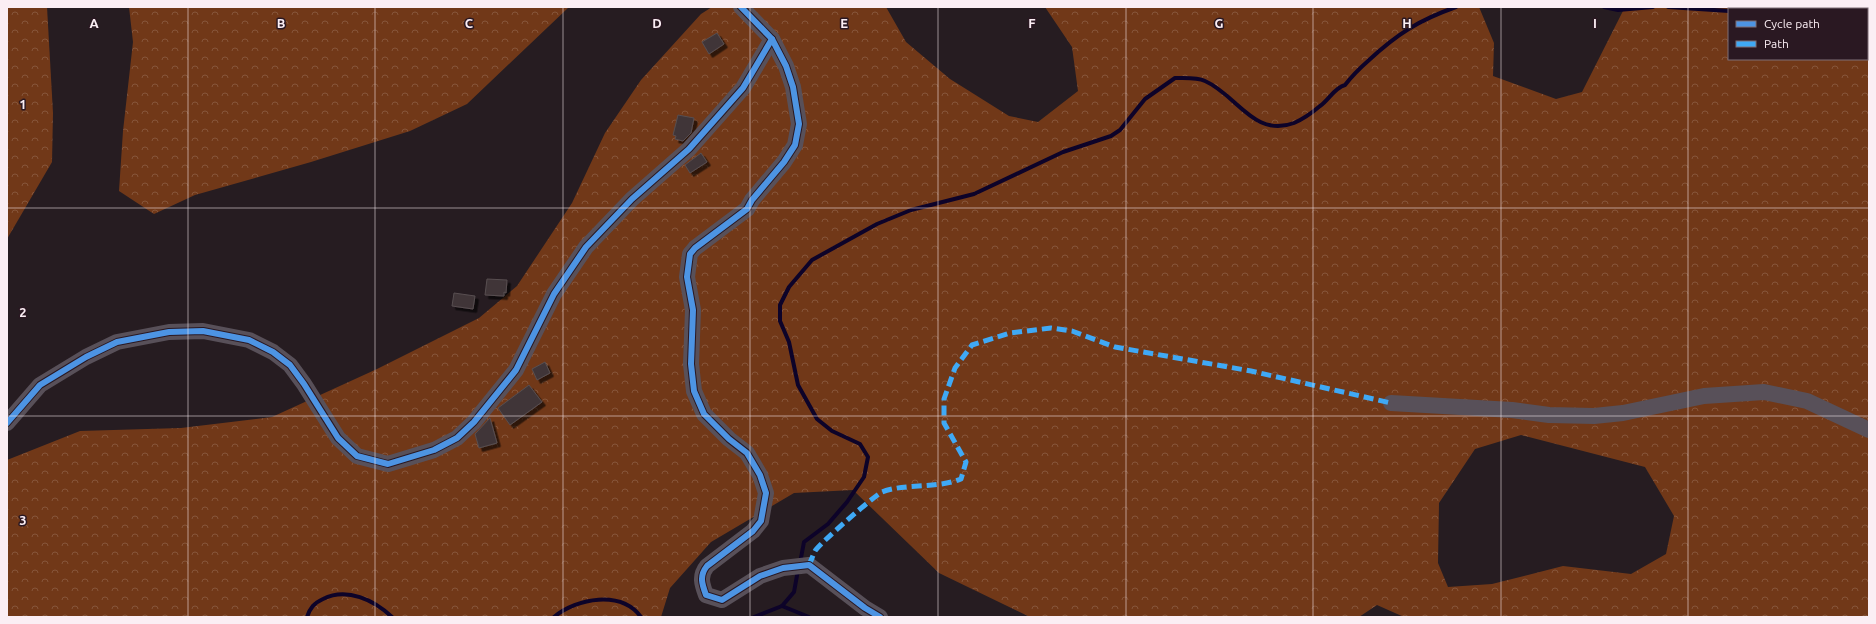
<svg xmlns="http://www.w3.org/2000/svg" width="1876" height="624" font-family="Ubuntu,sans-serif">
<defs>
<pattern id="forest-crowns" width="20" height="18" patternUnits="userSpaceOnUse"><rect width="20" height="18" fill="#713818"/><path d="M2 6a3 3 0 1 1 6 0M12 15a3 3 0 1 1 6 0" fill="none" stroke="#86553a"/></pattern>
<filter id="shadow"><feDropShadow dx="3.5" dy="3.5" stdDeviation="0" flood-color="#0009"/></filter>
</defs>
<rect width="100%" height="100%" fill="#261c21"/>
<g fill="url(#forest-crowns)" fill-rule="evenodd">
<polygon points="7,7 47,7 53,113 52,162 7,239"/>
<polygon points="129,7 569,7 467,104 410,131 311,162 195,195 154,214 119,191 123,131 133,42"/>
<path d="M712,7H886L906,42L950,79L1009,116L1038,122L1078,91L1072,47L1045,7H1479L1494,43L1493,76L1556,99L1582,92L1625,7H1869V617H1404L1377,605L1359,617H1030L939,573L853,490L794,493L711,542L670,588L661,617H7V460L80,431L181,428L272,417L377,369L479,318L517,286L572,203L605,133L641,80L701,14ZM1729,9H1867V59H1729ZM1521,435L1645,467L1674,516L1666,554L1631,574L1563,566L1492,584L1448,587L1438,563L1439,503L1475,449Z"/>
</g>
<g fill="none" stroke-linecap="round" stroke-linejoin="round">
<g stroke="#0d0329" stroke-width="4">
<polyline points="1604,7 1618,10 1653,7"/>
<polyline points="1668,7 1729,11"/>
<polyline points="1756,9 1768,7"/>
<path d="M800,563L804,542L828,524L847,502L864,477L868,457L860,444L832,431L817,419L798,385L789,342L780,321V305L789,287L812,260L877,224L911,210L974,194L1063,152L1111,136L1120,130L1145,99L1175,78C1184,78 1197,77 1205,81C1237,95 1254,138 1294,123C1303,119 1313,112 1320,106C1329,100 1334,88 1345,85C1352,76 1360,68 1368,61C1397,34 1419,20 1456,7"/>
<polyline points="782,606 809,617"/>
<path d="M307,617C310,608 314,603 323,599C347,587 374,600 392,617"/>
<path d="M554,617C577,598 621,590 641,617"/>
<polyline points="754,617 782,606 794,592 798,570"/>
</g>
</g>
<g fill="#3f3639" stroke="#584e50" filter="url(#shadow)">
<polygon points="717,33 724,44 709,54 702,42"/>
<polygon points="678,115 694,118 691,133 683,141 675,139 676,136 673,135"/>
<polygon points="701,153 707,162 690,173 685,165"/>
<polygon points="487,279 507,280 506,293 504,292 504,296 485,295"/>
<polygon points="454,293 475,296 473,309 452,306"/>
<polygon points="545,362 550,373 537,380 532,369"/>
<polygon points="529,385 542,402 510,425 498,408"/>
<polygon points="490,418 497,443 479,448 475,434"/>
</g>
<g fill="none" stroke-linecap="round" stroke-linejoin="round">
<g stroke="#585059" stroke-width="16">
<path d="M741,7L772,39L786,66L793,87L799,124L795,145L784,162L752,200L747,209L695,248L690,254L687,277L693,310L691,364L694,391L704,414L729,439L747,453L760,475L766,493L761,521L753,531L707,566C699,576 702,584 706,595L722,600L760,576L783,568L809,565L865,608L880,617"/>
<polyline points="1391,403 1512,410 1549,415 1594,416 1623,413 1704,396 1764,392 1807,401 1869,430"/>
<polyline points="7,423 40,385 86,357 117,342 169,332 203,331 249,340 273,352 290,365 304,384 338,438 357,456 388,464 434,450 457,438 474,422 516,370 554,294 586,247 632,199 689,149 743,88 772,39"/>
</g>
<path stroke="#3fa9f5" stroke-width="5" stroke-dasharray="10 5" stroke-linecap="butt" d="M809,565C811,561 813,555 815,551C820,543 874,496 882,492C905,483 936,489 961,479L966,462L944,423V399L955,368L972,345L1010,333L1051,328L1072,331L1115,347L1251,371L1391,403"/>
<defs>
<g id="cycleway">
<path d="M741,7L772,39L786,66L793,87L799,124L795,145L784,162L752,200L747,209L695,248L690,254L687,277L693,310L691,364L694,391L704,414L729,439L747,453L760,475L766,493L761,521L753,531L707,566C699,576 702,584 706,595L722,600L760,576L783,568L809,565L865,608L880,617"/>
<polyline points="7,423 40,385 86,357 117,342 169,332 203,331 249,340 273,352 290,365 304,384 338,438 357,456 388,464 434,450 457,438 474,422 516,370 554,294 586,247 632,199 689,149 743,88 772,39"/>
</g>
</defs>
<use href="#cycleway" stroke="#2a1822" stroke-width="8"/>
<use href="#cycleway" stroke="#4d94e3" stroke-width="6"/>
</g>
<path fill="none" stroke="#fbeef4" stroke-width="1" stroke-opacity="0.55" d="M188,7V617M375,7V617M563,7V617M750,7V617M938,7V617M1126,7V617M1313,7V617M1501,7V617M1688,7V617M7,208H1869M7,416H1869"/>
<g font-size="13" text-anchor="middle" font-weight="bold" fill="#fbeef4" stroke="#2a1822" stroke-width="3" stroke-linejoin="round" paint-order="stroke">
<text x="94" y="28">A</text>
<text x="281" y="28">B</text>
<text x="469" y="28">C</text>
<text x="657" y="28">D</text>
<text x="844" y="28">E</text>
<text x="1032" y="28">F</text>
<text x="1219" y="28">G</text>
<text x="1407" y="28">H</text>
<text x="1595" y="28">I</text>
<text x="23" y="109">1</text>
<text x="23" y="317">2</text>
<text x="23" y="525">3</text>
</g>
<rect width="1876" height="624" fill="none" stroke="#fbeef4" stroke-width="16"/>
<rect x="1728" y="8" width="140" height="52" fill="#2a1822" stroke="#7e6e76"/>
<rect x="1736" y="21" width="20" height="6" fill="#4d94e3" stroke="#7e6e76"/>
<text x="1764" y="28" font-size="12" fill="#fbeef4">Cycle path</text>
<rect x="1736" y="41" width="20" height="6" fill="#3fa9f5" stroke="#7e6e76"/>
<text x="1764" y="48" font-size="12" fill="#fbeef4">Path</text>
</svg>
